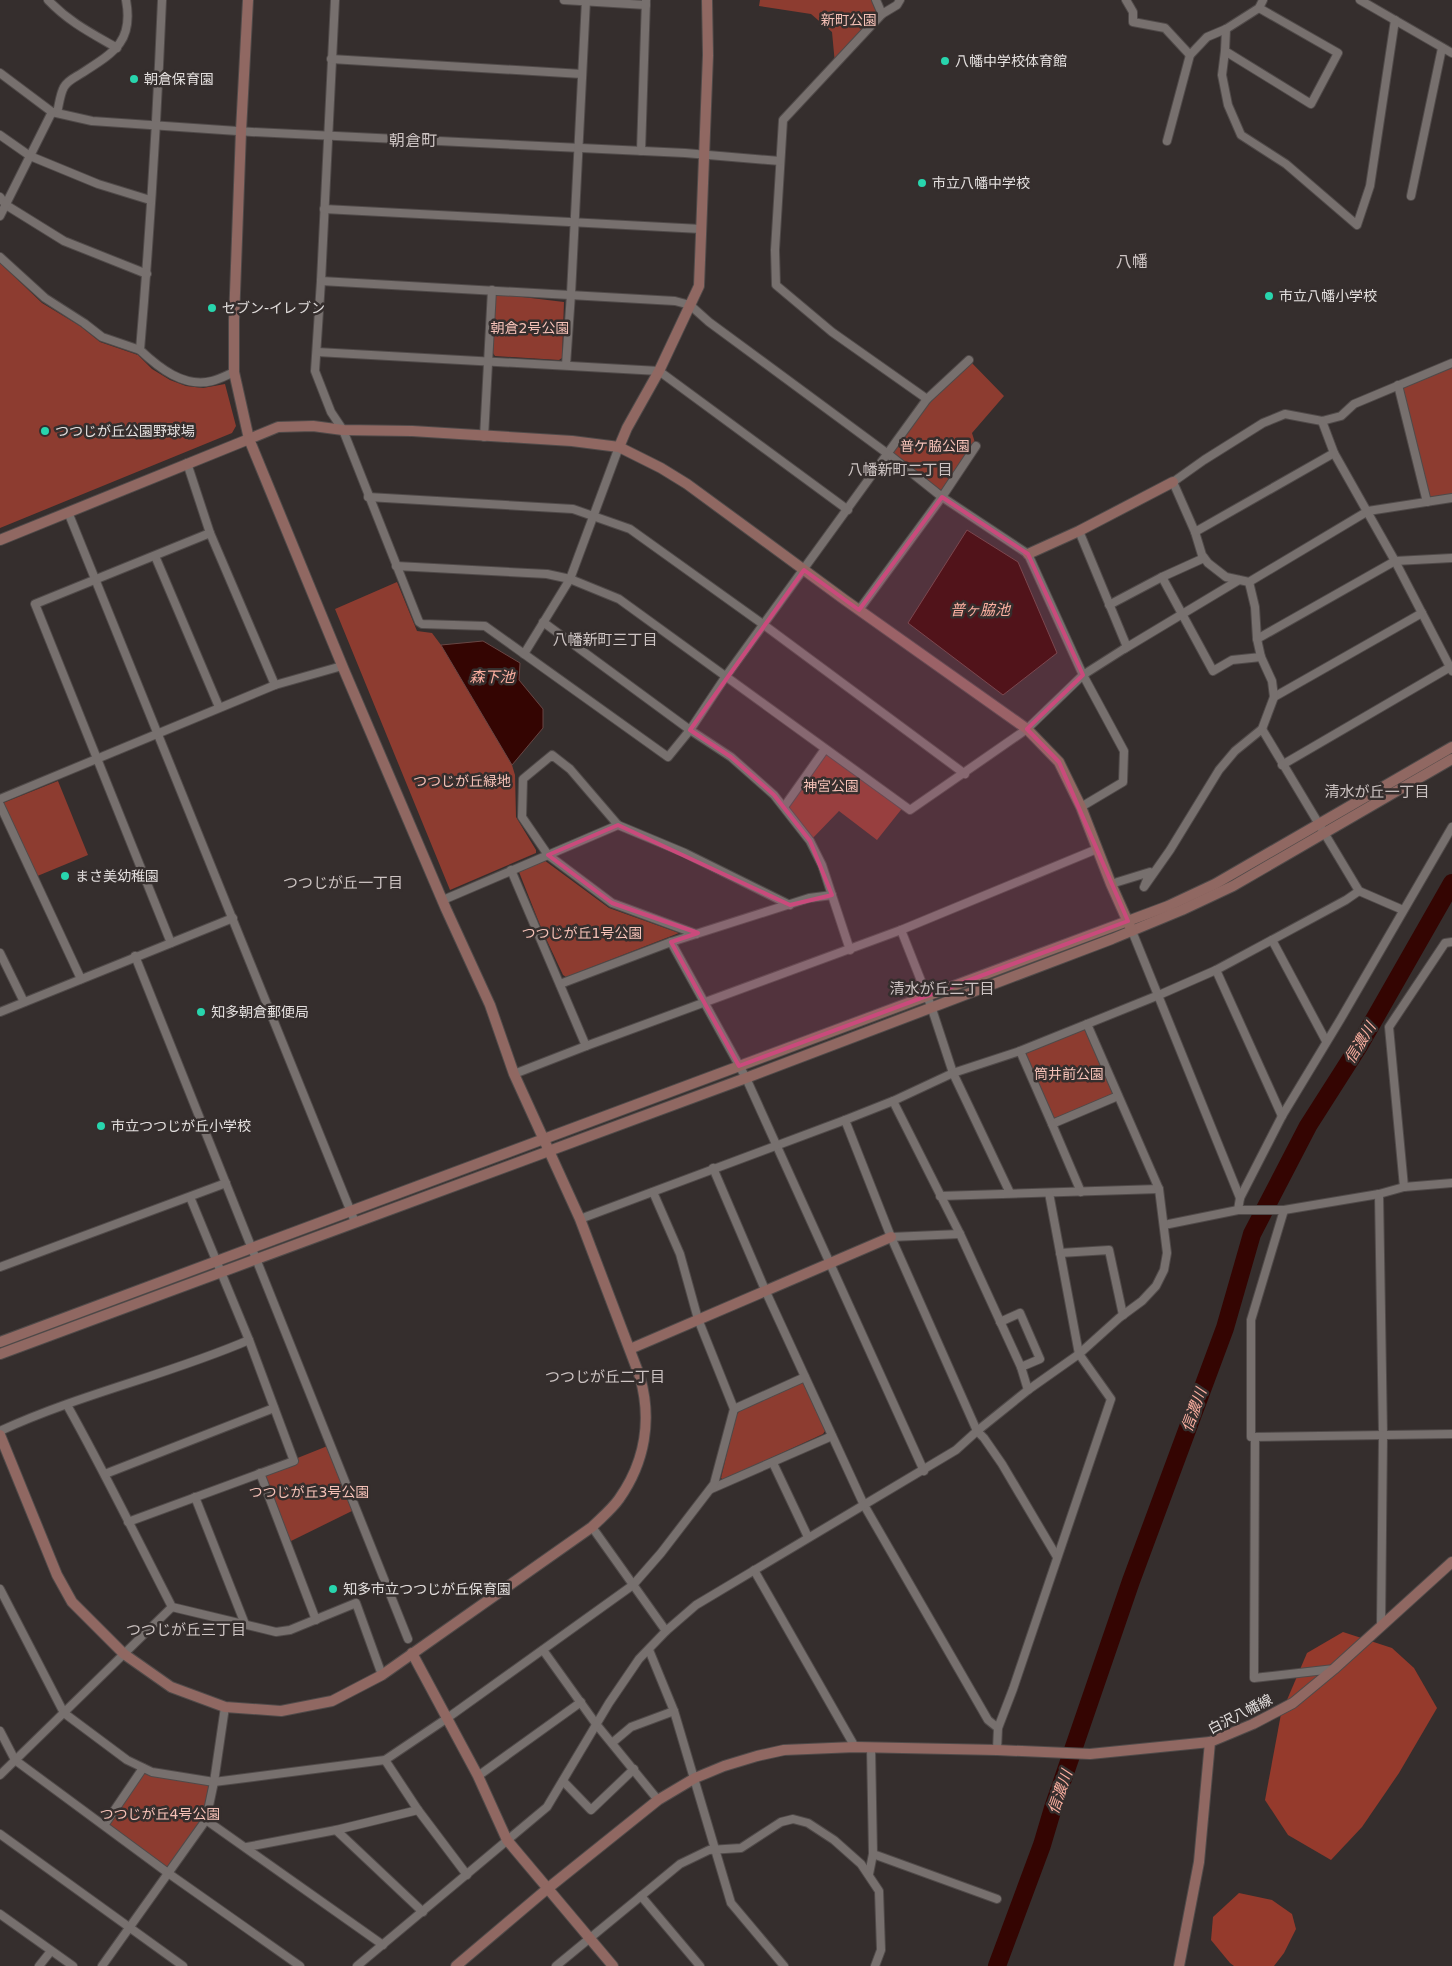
<svg xmlns="http://www.w3.org/2000/svg" width="1452" height="1966" font-family="'DejaVu Sans','Noto Sans JP',sans-serif">
<rect width="100%" height="100%" fill="#352e2d"/>
<g fill="#8d3c30">
<polygon points="760,0 876,0 882,14 835,64 832,32 811,14 759,6"/>
<polygon points="0,263 42,303 80,326 100,342 138,355 152,369 170,380 186,386 203,388 225,384 236,426 232,433 0,528"/>
<polygon points="497,294 564,302 562,358 559,360 495,356 493,353 495,298"/>
<polygon points="969,360 1004,396 972,433 976,446 942,497 888,454 927,399"/>
<polygon points="1452,363 1452,498 1427,502 1398,385"/>
<polygon points="397,582 417,631 432,633 441,645 512,765 515,775 516,817 536,850 536,853 450,890 335,609"/>
<polygon points="825,749 904,806 877,840 839,811 810,841 784,807"/>
<polygon points="58,781 88,855 35,877 3,803"/>
<polygon points="544,860 609,908 679,933 566,977 563,975 542,930 519,872"/>
<polygon points="1087,1024 1118,1096 1052,1124 1020,1051"/>
<polygon points="799,1382 804,1383 825,1431 823,1434 723,1480 721,1478 736,1415 741,1409"/>
<polygon points="330,1445 356,1509 287,1543 260,1473"/>
<polygon points="143,1768 214,1782 206,1820 168,1873 105,1824"/>
</g>
<g fill="#953a2c">
<polygon points="1343,1632 1392,1648 1414,1668 1437,1708 1399,1773 1362,1827 1331,1860 1288,1835 1265,1800 1281,1714 1307,1653"/>
<polygon points="1239,1893 1272,1900 1292,1914 1296,1929 1284,1953 1274,1966 1234,1966 1230,1963 1211,1940 1213,1917"/>
</g>
<g fill="#340502" stroke="#684644">
<polygon points="967,530 1018,562 1057,653 1003,695 908,623"/>
<polygon points="483,641 520,663 519,680 543,709 543,728 512,765 441,645"/>
</g>
<g fill="none" stroke-linecap="round" stroke-linejoin="round">
<polyline stroke="#340502" stroke-width="18" points="997,1966 1042,1845 1053,1808 1131,1581 1225,1328 1252,1234 1308,1126 1359,1046 1452,883"/>
<defs>
<g id="street">
<path d="M48,0C69,22 91,33 117,48"/>
<path d="M162,0C157,117 150,233 140,350C159,368 184,388 212,381C220,379 227,375 234,372"/>
<polyline points="335,0 321,281 315,371 331,412 343,430 419,622 422,624 485,626 668,757 690,730 726,676 927,399 969,360"/>
<polyline points="564,0 646,5"/>
<polyline points="876,0 882,14 783,120 775,250 776,285 832,332 927,399"/>
<polyline points="1126,0 1133,12 1133,22 1165,28 1190,55"/>
<polyline points="1360,0 1452,53"/>
<polyline points="882,14 897,5 900,0"/>
<polyline points="1226,29 1225,51 1311,104 1338,53 1259,8"/>
<polyline points="1225,51 1222,75 1228,105 1241,135 1286,164 1357,225 1370,186 1395,20"/>
<polyline points="331,59 582,74"/>
<polyline points="0,73 52,112 92,121 252,132 685,153 780,161"/>
<path d="M57,113C59,105 60,94 64,87C68,80 76,77 82,73C113,53 134,42 126,0"/>
<polyline points="0,135 30,156 98,184 150,200"/>
<polyline points="1167,141 1190,55 1207,37 1226,29 1259,8 1263,0"/>
<polyline points="641,151 646,0"/>
<polyline points="1411,196 1442,48"/>
<polyline points="0,197 6,205 64,241 147,274"/>
<polyline points="324,209 701,229"/>
<polyline points="0,216 52,112"/>
<polyline points="0,257 45,298 84,323 102,337 140,350"/>
<polyline points="321,281 675,301 690,305 709,322 888,454 942,497 1028,554 1083,675 1124,751 1123,782 1081,807"/>
<polyline points="317,352 659,371 848,510"/>
<polyline points="1452,363 1354,404 1341,416 1322,421 1285,414 1263,423 1204,460 1173,482 1195,532 1202,555 1208,563 1226,577 1249,582 1368,511 1452,498"/>
<polyline points="566,365 571,294 586,0"/>
<polyline points="1398,385 1427,502"/>
<polyline points="1322,421 1334,453 1395,561 1452,671"/>
<polyline points="484,437 492,290"/>
<polyline points="187,463 210,533 275,685"/>
<polyline points="368,497 573,509 630,529 764,625 965,774"/>
<polyline points="68,512 355,1222"/>
<polyline points="1195,532 1334,453"/>
<polyline points="155,556 219,707"/>
<polyline points="1204,558 1162,577 1213,671 1232,660 1261,657"/>
<polyline points="396,566 547,574 570,579 619,599 910,810 1027,729 1083,675 1127,647 1079,531"/>
<polyline points="1109,605 1162,577"/>
<polyline points="859,610 942,497 976,446"/>
<polyline points="543,622 690,730 731,757 774,795 810,841 822,865 850,950"/>
<polyline points="1257,639 1395,561 1452,558"/>
<polyline points="1124,649 1239,580"/>
<polyline points="524,654 570,579 619,447"/>
<polyline points="1274,697 1422,613"/>
<polyline points="1262,729 1359,891 1403,910"/>
<polyline points="1282,765 1452,666"/>
<polyline points="0,799 275,685 342,666"/>
<polyline points="0,805 81,979"/>
<polyline points="784,807 825,749"/>
<polyline points="511,870 586,1046"/>
<polyline points="1111,884 1150,872 1144,887 1170,850 1219,770 1235,751 1262,729 1274,697 1272,681 1261,657 1257,639 1255,607 1249,582"/>
<polyline points="443,900 618,825"/>
<polyline points="901,930 931,1006 953,1073 1010,1193"/>
<polyline points="1132,931 1240,1198"/>
<polyline points="696,934 612,903 548,855 522,817 523,779 552,755 570,769 618,825 685,853 790,905"/>
<polyline points="1272,940 1326,1041"/>
<polyline points="671,942 746,1078 924,1471"/>
<polyline points="171,943 35,604 210,533"/>
<polyline points="0,953 24,1002"/>
<polyline points="135,956 408,1639"/>
<polyline points="1216,970 1282,1116"/>
<polyline points="560,984 671,942 809,898 832,895"/>
<polyline points="0,1012 233,918"/>
<polyline points="1020,1051 1052,1124 1118,1096"/>
<polyline points="514,1074 586,1046 901,930 1097,849"/>
<polyline points="893,1101 960,1234 1021,1367 1028,1390"/>
<polyline points="845,1120 891,1237 977,1431 984,1438 1002,1464 1057,1557"/>
<polyline points="1052,1124 1081,1192"/>
<polyline points="713,1168 766,1292 864,1505 988,1720 998,1728"/>
<polyline points="1404,1187 1389,1027 1445,943 1452,942"/>
<polyline points="1379,1194 1383,1435 1381,1627"/>
<polyline points="940,1196 1159,1189"/>
<polyline points="1238,1210 1240,1198 1282,1116 1340,1020 1452,827"/>
<polyline points="1284,1210 1251,1320 1251,1437 1452,1434"/>
<polyline points="580,1219 845,1120 893,1101 953,1073 1020,1051 1159,995 1216,970 1346,900 1359,891"/>
<polyline points="1164,1225 1238,1210 1284,1210 1379,1194 1404,1187 1452,1183"/>
<polyline points="891,1237 960,1234"/>
<polyline points="1060,1253 1109,1250 1123,1315"/>
<polyline points="0,1267 226,1183"/>
<polyline points="1000,1322 1020,1313 1040,1359 1021,1367"/>
<path d="M67,1405C104,1471 137,1539 172,1607L276,1632L290,1630L356,1603L382,1675"/>
<polyline points="734,1409 805,1377"/>
<path d="M0,1431C80,1394 168,1375 249,1340"/>
<polyline points="1255,1437 1254,1678 1334,1669"/>
<polyline points="773,1463 808,1537"/>
<polyline points="260,1473 316,1620"/>
<polyline points="105,1474 274,1408"/>
<polyline points="711,1489 832,1436"/>
<polyline points="195,1497 245,1624"/>
<polyline points="128,1522 294,1461 249,1340 190,1197"/>
<polyline points="592,1527 666,1631"/>
<polyline points="754,1570 855,1747"/>
<polyline points="0,1589 64,1713 127,1760 152,1772 214,1782 385,1760 446,1719 633,1585 661,1553 714,1484 734,1409 698,1319 680,1254 653,1192"/>
<polyline points="543,1650 596,1724 658,1800"/>
<polyline points="649,1650 674,1711 731,1903 784,1966"/>
<polyline points="0,1731 15,1760 168,1873 300,1966"/>
<polyline points="612,1743 631,1727 674,1711"/>
<polyline points="997,1750 998,1728 1013,1689 1111,1399 1079,1354 1049,1193"/>
<polyline points="385,1760 418,1810 467,1875"/>
<polyline points="0,1775 172,1607"/>
<polyline points="478,1776 581,1702"/>
<polyline points="563,1781 591,1810 634,1769"/>
<polyline points="206,1820 383,1945"/>
<polyline points="105,1824 143,1768"/>
<polyline points="336,1830 423,1912"/>
<polyline points="0,1834 183,1966"/>
<polyline points="247,1847 336,1830 418,1810"/>
<polyline points="873,1854 997,1899"/>
<polyline points="869,1874 873,1854 871,1748"/>
<polyline points="641,1896 700,1966"/>
<polyline points="0,1914 73,1966"/>
<polyline points="39,1966 51,1951"/>
<polyline points="102,1966 206,1820 214,1782 225,1707"/>
<polyline points="357,1966 547,1807 609,1703 639,1659 666,1631 696,1605 956,1450 977,1431 1028,1390 1079,1354 1119,1318 1142,1301 1156,1286 1164,1270 1167,1253 1159,1189 1087,1024"/>
<polyline points="556,1966 680,1864 709,1850 741,1848 781,1822 793,1819 808,1823 834,1840 861,1864 879,1891 881,1950 875,1966"/>
</g>
<g id="secondary">
<polyline points="619,447 627,428 659,371 699,286 708,55 707,0"/>
<polyline points="0,540 249,439 234,372 234,320 241,131 248,0"/>
<polyline points="1028,554 1079,531 1173,482"/>
<polyline points="0,1342 1168,906 1215,884 1452,747"/>
<polyline points="630,1349 891,1237"/>
<polyline points="0,1354 746,1078 1112,939 1182,910 1233,886 1452,759"/>
<path d="M0,1435L57,1575L72,1602L124,1654L171,1687L225,1707L281,1711L332,1701L382,1675L592,1527C601,1518 612,1509 619,1499C645,1462 652,1420 640,1377L580,1219L514,1074L490,1005L446,909L344,670L249,439L278,427L313,426L343,430L412,431L572,441L619,447L661,468L687,484L845,600L1027,729L1059,762L1081,807L1111,884L1132,931"/>
<polyline points="412,1653 478,1776 507,1840 613,1966"/>
<polyline points="456,1966 547,1889 658,1800 695,1778 724,1766 757,1756 784,1750 855,1747 997,1750 1090,1754 1210,1742"/>
<polyline points="1179,1966 1199,1862 1210,1742 1253,1724 1293,1703 1334,1669 1452,1562"/>
</g>
</defs>
<use href="#street" stroke="#504a49" stroke-width="10"/>
<use href="#secondary" stroke="#504a49" stroke-width="12"/>
<use href="#street" stroke="#77706e" stroke-width="8"/>
<use href="#secondary" stroke="#906862" stroke-width="10"/>
</g>
<path fill="#ca4a7c" fill-opacity="0.2" stroke="#ca4a7c" stroke-width="4" stroke-linejoin="round" d="M942,497L1028,554L1083,675L1027,729L1059,762L1128,921L739,1066L671,942L698,933L612,903L548,855L618,825L790,905L832,895L810,841L774,795L731,757L690,730L804,570L859,610Z"/>
<g fill="#28d5ad" stroke="#352e2d" stroke-width="2">
<circle cx="945" cy="61" r="5"/>
<circle cx="134" cy="79" r="5"/>
<circle cx="922" cy="183" r="5"/>
<circle cx="1269" cy="296" r="5"/>
<circle cx="212" cy="308" r="5"/>
<circle cx="45" cy="431" r="5"/>
<circle cx="65" cy="876" r="5"/>
<circle cx="201" cy="1012" r="5"/>
<circle cx="101" cy="1126" r="5"/>
<circle cx="333" cy="1589" r="5"/>
</g>
<g text-anchor="middle" stroke-width="5" stroke-linejoin="round" paint-order="stroke">
<g font-size="14" fill="#f5c1b7" stroke="#352e2d">
<text x="849" y="25">新町公園</text>
<text x="530" y="333">朝倉2号公園</text>
<text x="935" y="451">普ケ脇公園</text>
<text x="462" y="786">つつじが丘緑地</text>
<text x="831" y="791">神宮公園</text>
<text x="582" y="938">つつじが丘1号公園</text>
<text x="1069" y="1079">筒井前公園</text>
<text x="309" y="1497">つつじが丘3号公園</text>
<text x="160" y="1819">つつじが丘4号公園</text>
</g>
<g font-size="14" fill="#e3dfde" stroke="#352e2d" text-anchor="start">
<text x="955" y="66">八幡中学校体育館</text>
<text x="144" y="84">朝倉保育園</text>
<text x="932" y="188">市立八幡中学校</text>
<text x="1279" y="301">市立八幡小学校</text>
<text x="222" y="313">セブン-イレブン</text>
<text x="55" y="436">つつじが丘公園野球場</text>
<text x="75" y="881">まさ美幼稚園</text>
<text x="211" y="1017">知多朝倉郵便局</text>
<text x="111" y="1131">市立つつじが丘小学校</text>
<text x="343" y="1594">知多市立つつじが丘保育園</text>
</g>
<g font-size="14" fill="#e3dfde" stroke="#352e2d">
<text transform="translate(1240 1714) rotate(-27)" y="5">白沢八幡線</text>
</g>
<g font-size="15" fill="#cdc4c3" stroke="#352e2d">
<text x="900" y="475">八幡新町二丁目</text>
<text x="605" y="645">八幡新町三丁目</text>
<text x="1377" y="797">清水が丘一丁目</text>
<text x="343" y="888">つつじが丘一丁目</text>
<text x="942" y="994">清水が丘二丁目</text>
<text x="605" y="1382">つつじが丘二丁目</text>
<text x="186" y="1635">つつじが丘三丁目</text>
</g>
<g font-size="15" font-style="italic" fill="#fbafa0" stroke="#352e2d">
<text x="980" y="615">普ヶ脇池</text>
<text x="492" y="682">森下池</text>
<text transform="translate(1360 1043) rotate(-59)" y="5">信濃川</text>
<text transform="translate(1194 1410) rotate(-70)" y="5">信濃川</text>
<text transform="translate(1060 1792) rotate(-71)" y="5">信濃川</text>
</g>
<g font-size="16" fill="#cdc4c3" stroke="#352e2d">
<text x="413" y="146">朝倉町</text>
<text x="1132" y="267">八幡</text>
</g>
</g>
</svg>
